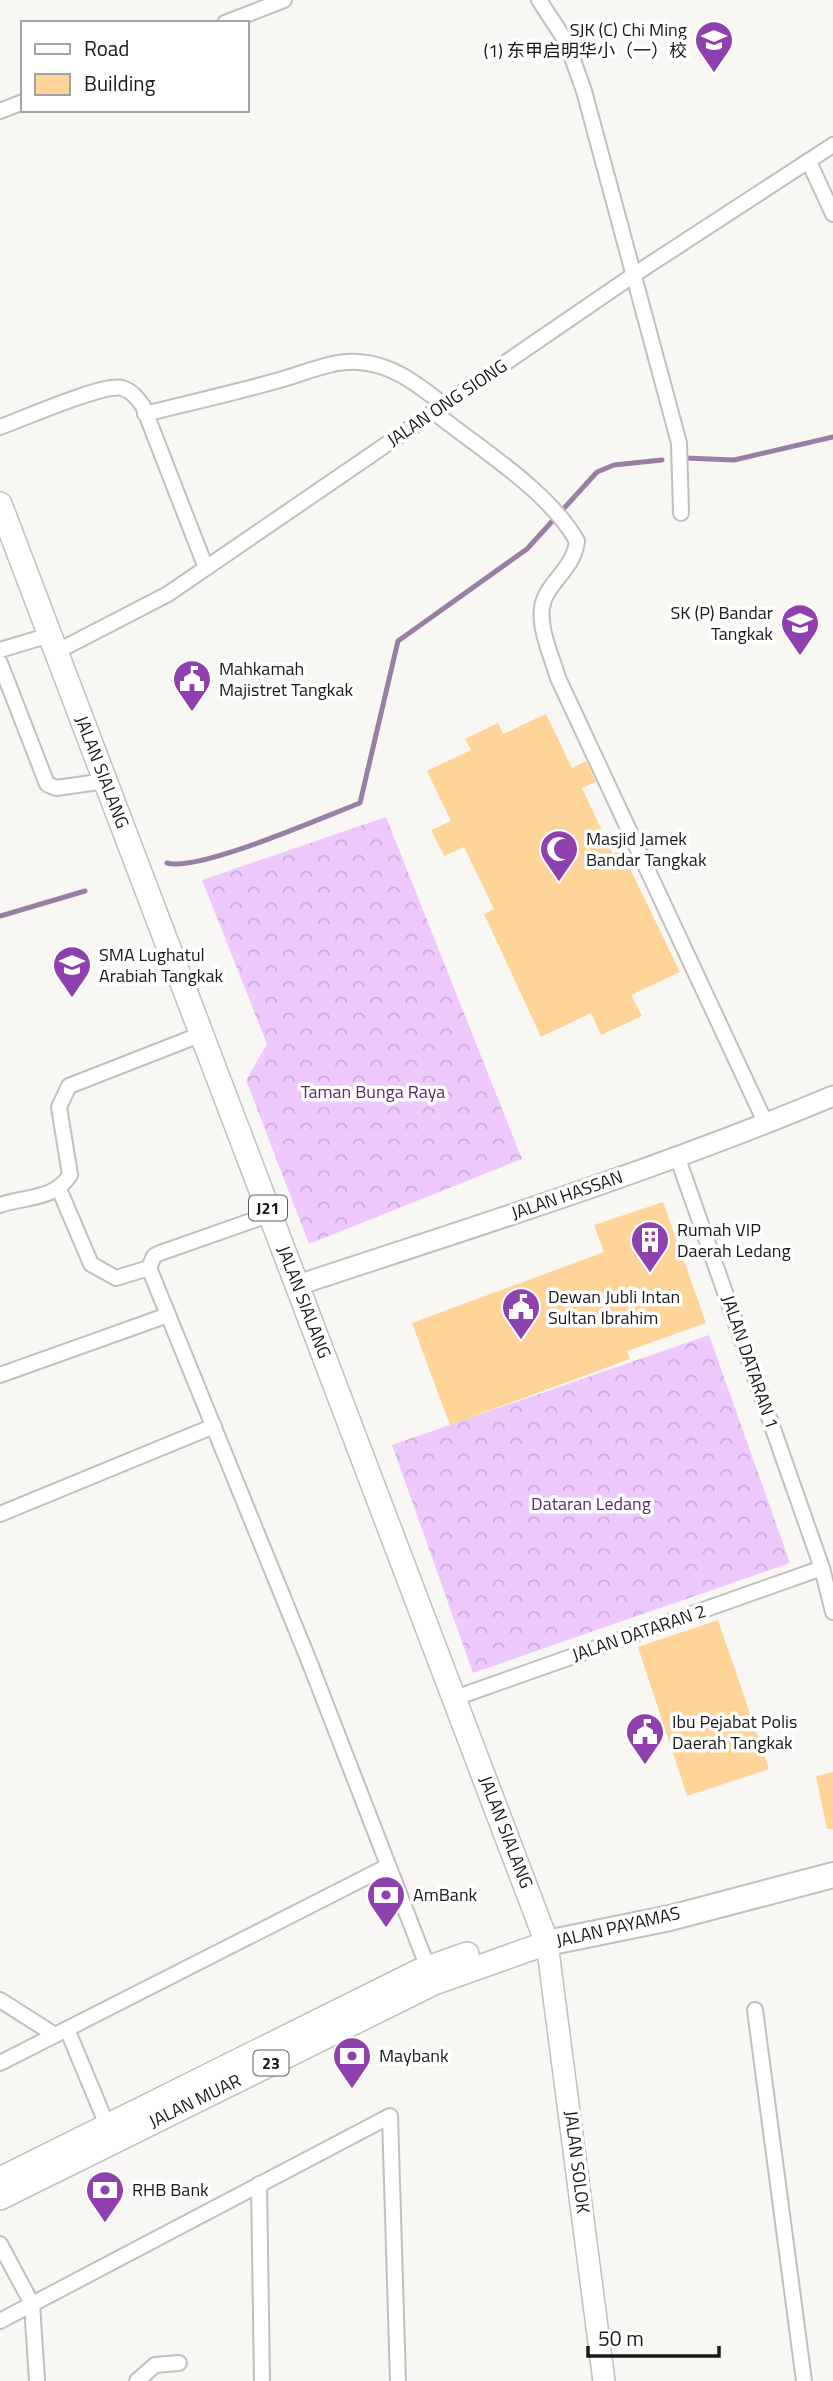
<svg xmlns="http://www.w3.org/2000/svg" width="833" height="2381" font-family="'Titillium Web','Noto Sans SC',sans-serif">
<defs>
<pattern id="forest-crowns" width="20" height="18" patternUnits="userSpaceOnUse" patternTransform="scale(1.75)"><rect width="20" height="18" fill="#edc9fe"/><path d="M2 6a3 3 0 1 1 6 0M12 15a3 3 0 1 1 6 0" fill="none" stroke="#cbacd9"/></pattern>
</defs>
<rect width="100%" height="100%" fill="#f9f7f4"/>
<g fill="url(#forest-crowns)">
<polygon points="386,817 522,1159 309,1244 246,1080 267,1044 202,880"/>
<polygon points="709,1335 790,1563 473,1673 392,1445"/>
</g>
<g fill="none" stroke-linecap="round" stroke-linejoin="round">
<g stroke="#997ea5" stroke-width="5">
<polyline points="685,458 734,460 833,437"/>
<path d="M167,863C199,872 323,817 360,803L398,641L527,549L597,472L614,465L662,460"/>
<polyline points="0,916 85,891"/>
</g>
</g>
<g fill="#fed499">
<polygon points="546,714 572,768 586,761 596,782 582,788 613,854 621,850 680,972 631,995 642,1016 601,1035 591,1013 541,1037 484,914 494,909 464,847 444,856 431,830 451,821 427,771 471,750 465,739 498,723 503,734"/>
<polygon points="663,1202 706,1323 627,1351 630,1359 450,1425 412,1323 604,1252 594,1225"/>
<polygon points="718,1620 769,1769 687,1796 638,1647"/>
<polygon points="833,1772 833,1829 827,1829 816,1776"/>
</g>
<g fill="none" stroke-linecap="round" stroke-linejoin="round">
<defs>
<g id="minor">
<polyline points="539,0 567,43 584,91 679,443 681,513"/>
<polyline points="225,23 284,0"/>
<polyline points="0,111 23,102"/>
<polyline points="809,162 833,214"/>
<path d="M434,412C480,449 548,490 577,541C574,570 545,583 542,608C539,630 552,657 558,678L766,1124"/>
<path d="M145,414C189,403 233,393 276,381C303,374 331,360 359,362C393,364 419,386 444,405"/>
<path d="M0,427C23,419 103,383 122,388C132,391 137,398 143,406L206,568"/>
<polyline points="0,650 50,635"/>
<polyline points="56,652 168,594 635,274 833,145"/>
<polyline points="0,663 47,784 56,788 106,781"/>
<polyline points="677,1156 822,1568 833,1612"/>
<polyline points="59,1189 91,1264 116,1278 149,1268"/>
<path d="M0,1205C26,1196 54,1200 70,1175L59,1107L69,1086L202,1034"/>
<polyline points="271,1214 160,1253 154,1256 149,1268 309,1661 428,1968"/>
<polyline points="0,1375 168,1315"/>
<polyline points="0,1514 214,1426"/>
<polyline points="455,1698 822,1568"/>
<polyline points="0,2000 55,2035"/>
<polyline points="755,2010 804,2381"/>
<polyline points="67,2029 107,2125"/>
<polyline points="0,2063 386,1867"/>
<polyline points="259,2184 262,2381"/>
<polyline points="0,2244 32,2304 37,2381"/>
<polyline points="0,2321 390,2116 398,2381"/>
<polyline points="137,2381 155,2365 179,2363"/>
</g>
<path id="tertiary" d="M298,1285C477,1226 659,1169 833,1096"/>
<polyline id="secondary" points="547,1943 604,2381"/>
<g id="primary">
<polyline points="0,504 547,1943 434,1983 0,2198"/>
<polyline points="0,2179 419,1971 467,1954"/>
</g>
<polyline id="trunk" points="547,1943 670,1918 833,1875"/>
</defs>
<use href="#minor" stroke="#c2c0be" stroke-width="18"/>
<use href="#tertiary" stroke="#c2c0be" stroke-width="23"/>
<use href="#secondary" stroke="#c2c0be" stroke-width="24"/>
<use href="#primary" stroke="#c2c0be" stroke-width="26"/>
<use href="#trunk" stroke="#c2c0be" stroke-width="28"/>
<use href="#minor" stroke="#fff" stroke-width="14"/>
<use href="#tertiary" stroke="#fff" stroke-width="19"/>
<use href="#secondary" stroke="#fff" stroke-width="21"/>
<use href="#primary" stroke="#fff" stroke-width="23"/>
<use href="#trunk" stroke="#fff" stroke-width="24"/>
</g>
<defs>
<symbol id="school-pin" viewBox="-11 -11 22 30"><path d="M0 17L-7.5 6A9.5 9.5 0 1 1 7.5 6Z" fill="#8f40af" stroke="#fff"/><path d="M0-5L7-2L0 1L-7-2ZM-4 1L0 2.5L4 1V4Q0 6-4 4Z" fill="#fff"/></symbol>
<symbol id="civic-pin" viewBox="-11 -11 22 30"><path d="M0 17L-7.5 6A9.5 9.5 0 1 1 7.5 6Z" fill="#8f40af" stroke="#fff"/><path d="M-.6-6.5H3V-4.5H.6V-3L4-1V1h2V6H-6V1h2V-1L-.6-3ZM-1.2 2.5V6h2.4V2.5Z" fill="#fff"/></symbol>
<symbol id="mosque-pin" viewBox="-11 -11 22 30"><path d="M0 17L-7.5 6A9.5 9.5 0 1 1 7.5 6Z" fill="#8f40af" stroke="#fff"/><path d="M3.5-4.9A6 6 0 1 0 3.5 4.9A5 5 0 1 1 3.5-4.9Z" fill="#fff"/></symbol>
<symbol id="building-pin" viewBox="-11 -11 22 30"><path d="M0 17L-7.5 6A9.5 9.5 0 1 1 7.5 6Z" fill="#8f40af" stroke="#fff"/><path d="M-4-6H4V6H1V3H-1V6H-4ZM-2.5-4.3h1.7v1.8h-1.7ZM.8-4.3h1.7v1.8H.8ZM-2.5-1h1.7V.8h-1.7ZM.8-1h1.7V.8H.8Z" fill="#fff"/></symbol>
<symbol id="bank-pin" viewBox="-11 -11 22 30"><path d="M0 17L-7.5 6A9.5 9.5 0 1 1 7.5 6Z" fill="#8f40af" stroke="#fff"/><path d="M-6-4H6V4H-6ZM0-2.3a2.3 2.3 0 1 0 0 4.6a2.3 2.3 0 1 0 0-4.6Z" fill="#fff"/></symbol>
</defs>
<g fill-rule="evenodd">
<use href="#school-pin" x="692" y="18" width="44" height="60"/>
<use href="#school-pin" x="778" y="601" width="44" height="60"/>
<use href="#civic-pin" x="170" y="657" width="44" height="60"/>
<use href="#mosque-pin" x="537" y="827" width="44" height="60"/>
<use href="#school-pin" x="50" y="943" width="44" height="60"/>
<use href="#building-pin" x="628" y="1218" width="44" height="60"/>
<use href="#civic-pin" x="499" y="1285" width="44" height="60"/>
<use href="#civic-pin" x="623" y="1710" width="44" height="60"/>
<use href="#bank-pin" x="364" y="1873" width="44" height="60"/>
<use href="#bank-pin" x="330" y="2034" width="44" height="60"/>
<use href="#bank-pin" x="83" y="2168" width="44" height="60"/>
</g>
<g text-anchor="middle" stroke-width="7" stroke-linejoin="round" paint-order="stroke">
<g fill="#fff" stroke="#5f5e5d" stroke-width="2">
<rect x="249" y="1195.5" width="38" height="25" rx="5"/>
<rect x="253.5" y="2050.5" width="35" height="25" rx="5"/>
</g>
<g font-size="16" font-weight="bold" fill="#1a1918">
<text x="268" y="1214">J21</text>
<text x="271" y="2069">23</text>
</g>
<g font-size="18" fill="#1a1918" stroke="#fff" text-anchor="start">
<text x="687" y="36" text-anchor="end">SJK (C) Chi Ming<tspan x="687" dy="21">(1) 东甲启明华小（一）校</tspan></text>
<text x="773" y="619" text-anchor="end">SK (P) Bandar<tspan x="773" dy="21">Tangkak</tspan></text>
<text x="219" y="675">Mahkamah<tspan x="219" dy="21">Majistret Tangkak</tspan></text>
<text x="586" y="845">Masjid Jamek<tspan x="586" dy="21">Bandar Tangkak</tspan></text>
<text x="99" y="961">SMA Lughatul<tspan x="99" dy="21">Arabiah Tangkak</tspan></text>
<text x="677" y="1236">Rumah VIP<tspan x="677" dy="21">Daerah Ledang</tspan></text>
<text x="548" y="1303">Dewan Jubli Intan<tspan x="548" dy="21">Sultan Ibrahim</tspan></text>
<text x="672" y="1728">Ibu Pejabat Polis<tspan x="672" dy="21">Daerah Tangkak</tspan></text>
<text x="413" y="1901">AmBank</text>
<text x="379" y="2062">Maybank</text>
<text x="132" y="2196">RHB Bank</text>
</g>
<g font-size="18" fill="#1a1918" stroke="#fff">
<text transform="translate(447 403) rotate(-34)" y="6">JALAN ONG SIONG</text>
<text transform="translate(102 772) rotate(69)" y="6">JALAN SIALANG</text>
<text transform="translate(567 1195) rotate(-19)" y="6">JALAN HASSAN</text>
<text transform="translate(304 1302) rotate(69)" y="6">JALAN SIALANG</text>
<text transform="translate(750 1362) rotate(71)" y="6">JALAN DATARAN 1</text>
<text transform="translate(639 1633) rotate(-19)" y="6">JALAN DATARAN 2</text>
<text transform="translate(506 1832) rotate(69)" y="6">JALAN SIALANG</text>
<text transform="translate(618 1927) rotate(-13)" y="6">JALAN PAYAMAS</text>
<text transform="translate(195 2101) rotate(-26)" y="6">JALAN MUAR</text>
<text transform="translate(577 2162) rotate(83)" y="6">JALAN SOLOK</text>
</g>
<g font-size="18" fill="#59296c" stroke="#fff">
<text x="373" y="1098">Taman Bunga Raya</text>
<text x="591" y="1510">Dataran Ledang</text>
</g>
</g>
<rect x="21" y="21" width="228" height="91" fill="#ffffff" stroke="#a3a3a3" stroke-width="2"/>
<rect x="35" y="44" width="35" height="10" fill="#ffffff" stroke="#a3a3a3" stroke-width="2"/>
<text x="84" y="56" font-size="21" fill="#1a1918">Road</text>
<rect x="35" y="74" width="35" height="21" fill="#fed499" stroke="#a3a3a3" stroke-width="2"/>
<text x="84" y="91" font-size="21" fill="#1a1918">Building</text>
<path d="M588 2346v10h131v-10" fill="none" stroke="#1a1918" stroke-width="3.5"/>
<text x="598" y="2346" font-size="21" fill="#1a1918" stroke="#ffffff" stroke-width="5" paint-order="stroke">50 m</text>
</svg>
